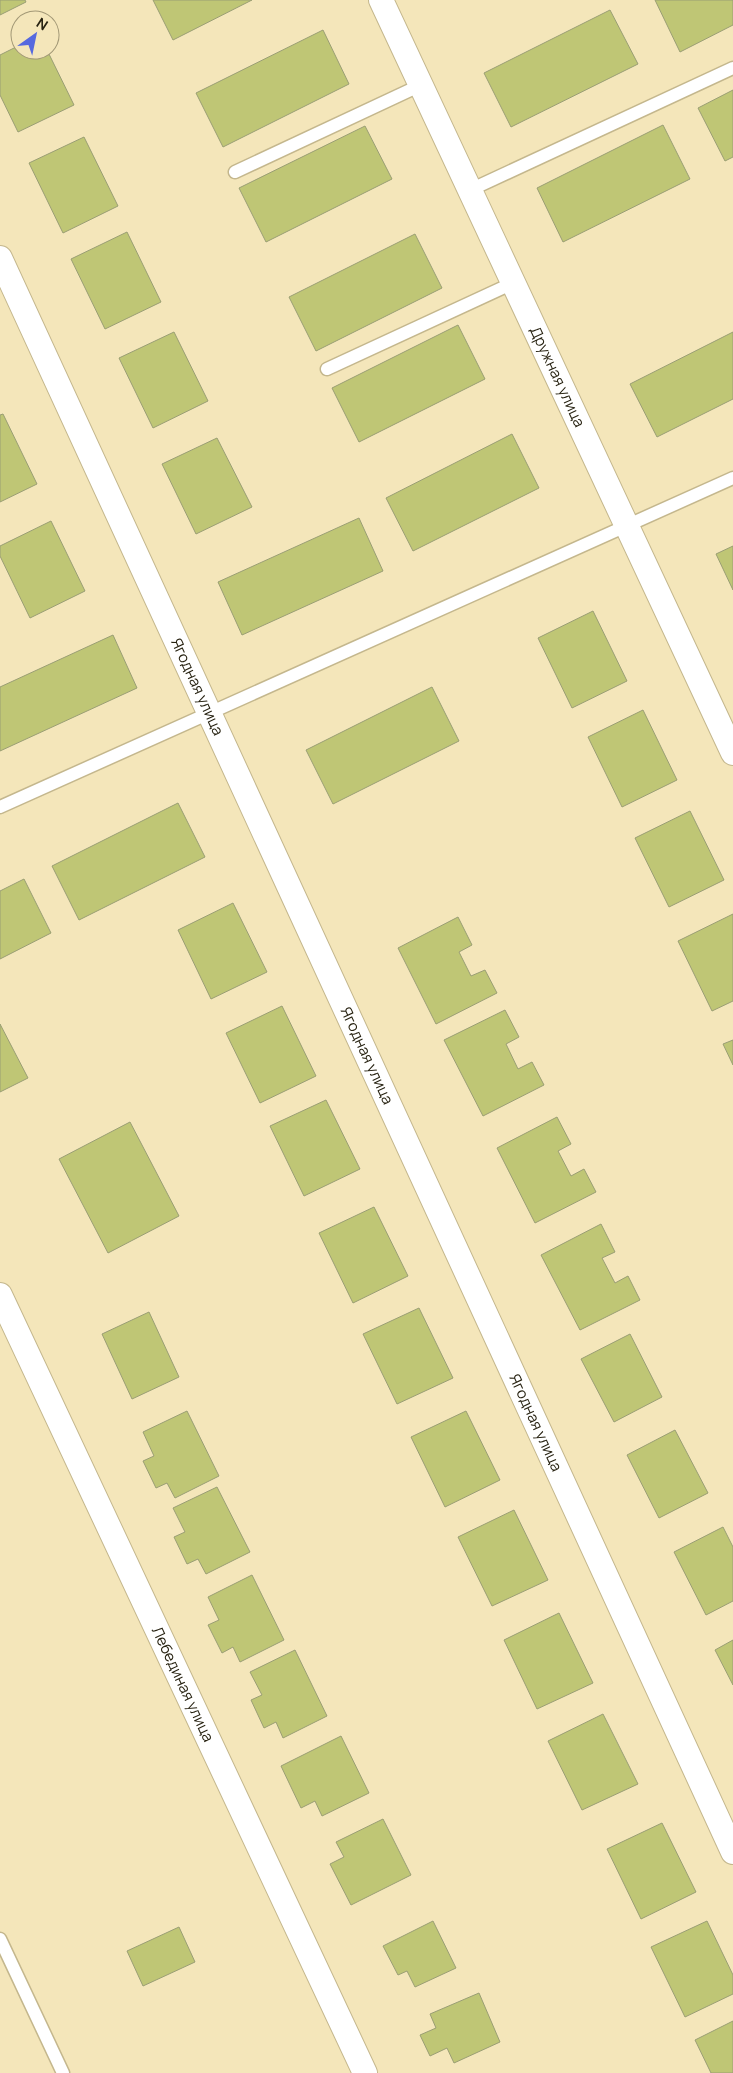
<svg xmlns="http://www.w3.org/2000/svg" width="733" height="2073" font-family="Manrope,sans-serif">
<rect width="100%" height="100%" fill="#f4e6ba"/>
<g fill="#bfc675" stroke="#9a9e74">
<polygon points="0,0 25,0 26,2 0,15"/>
<polygon points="153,0 252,0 173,40"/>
<polygon points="655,0 733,0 733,25 680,52"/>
<polygon points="610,10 638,64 511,127 484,73"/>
<polygon points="323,30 349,84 223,147 196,93"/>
<polygon points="20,45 20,50 47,50 74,105 18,132 0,95 0,55"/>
<polygon points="733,90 733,157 725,161 698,108"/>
<polygon points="663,125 690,179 563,242 537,188"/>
<polygon points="365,126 392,179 266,242 239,188"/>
<polygon points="84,137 118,206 63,233 29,163"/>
<polygon points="127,232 161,302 105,329 71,259"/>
<polygon points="415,234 442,288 316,351 289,297"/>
<polygon points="458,325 485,379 359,442 332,388"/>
<polygon points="174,332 208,401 153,428 119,358"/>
<polygon points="733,332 733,399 657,437 630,384"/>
<polygon points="3,414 37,484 0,502 0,415"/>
<polygon points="512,434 539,488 413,551 386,498"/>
<polygon points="217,438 252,507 196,534 162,464"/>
<polygon points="359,518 383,571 242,635 218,582"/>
<polygon points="51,521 85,591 30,618 0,556 0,546"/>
<polygon points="733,546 733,590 716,554"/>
<polygon points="593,611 627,681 572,708 538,638"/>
<polygon points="113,635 137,688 0,751 0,687"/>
<polygon points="432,687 459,741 333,804 306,750"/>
<polygon points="643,710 677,780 622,807 588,737"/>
<polygon points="178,803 205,857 79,920 52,866"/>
<polygon points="690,811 724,880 669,907 635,838"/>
<polygon points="24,879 51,933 0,959 0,891"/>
<polygon points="233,903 267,972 211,999 178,930"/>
<polygon points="733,914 733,1001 712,1011 678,941"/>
<polygon points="458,917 472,945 459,952 471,976 485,970 497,993 436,1024 398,948"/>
<polygon points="282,1006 316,1076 260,1103 226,1033"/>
<polygon points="505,1010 519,1037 506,1044 518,1069 532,1062 544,1085 483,1116 444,1040"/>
<polygon points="0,1024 28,1078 0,1092"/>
<polygon points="733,1040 733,1065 723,1044"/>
<polygon points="326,1100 360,1169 304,1196 270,1126"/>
<polygon points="557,1117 571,1144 558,1151 571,1176 584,1169 596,1192 535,1223 497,1148"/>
<polygon points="130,1122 179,1216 108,1253 59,1159"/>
<polygon points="374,1207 408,1276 353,1303 319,1233"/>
<polygon points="601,1224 615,1252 602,1258 615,1283 628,1276 640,1300 580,1330 541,1255"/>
<polygon points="419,1308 453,1378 397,1404 363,1334"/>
<polygon points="149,1312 179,1377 132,1399 102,1334"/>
<polygon points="630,1334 662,1397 614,1422 581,1359"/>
<polygon points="187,1411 219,1476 175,1498 167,1483 156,1488 143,1461 154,1456 143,1432"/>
<polygon points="466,1411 500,1480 445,1507 411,1437"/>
<polygon points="675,1430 708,1493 659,1518 627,1455"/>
<polygon points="217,1487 250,1552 206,1574 198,1559 187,1564 174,1537 185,1532 173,1508"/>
<polygon points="514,1510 548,1580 492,1606 458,1537"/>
<polygon points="723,1527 733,1547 733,1601 706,1615 674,1552"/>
<polygon points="252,1575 284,1640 240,1662 233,1647 222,1653 208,1625 219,1620 208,1597"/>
<polygon points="559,1613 593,1683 537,1709 504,1640"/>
<polygon points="733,1640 733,1685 715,1650"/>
<polygon points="295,1650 327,1716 283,1738 276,1722 264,1728 251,1700 262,1695 250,1672"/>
<polygon points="603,1714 638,1784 582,1810 548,1741"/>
<polygon points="341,1736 369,1793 322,1816 315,1801 301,1808 281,1766"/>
<polygon points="383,1819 411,1875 351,1905 330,1864 344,1857 336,1842"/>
<polygon points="662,1823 696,1892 641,1919 607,1849"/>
<polygon points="433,1921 456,1968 415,1987 407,1971 398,1975 383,1946"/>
<polygon points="707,1921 733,1975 733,1994 685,2017 651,1947"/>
<polygon points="179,1927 195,1962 143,1986 127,1951"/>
<polygon points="479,1993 500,2042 454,2063 447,2048 430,2056 420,2035 436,2028 430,2014"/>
<polygon points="733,2021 733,2073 711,2073 695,2040"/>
</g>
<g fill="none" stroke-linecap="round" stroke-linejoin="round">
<defs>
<g id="service">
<polyline points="235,172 421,85"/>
<polyline points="470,190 733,68"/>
<polyline points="327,369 513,283"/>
<polyline points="0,807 733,478"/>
<polyline points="0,1939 63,2073"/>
</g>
<g id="minor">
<path id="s1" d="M381,0L733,753"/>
<path id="s2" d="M0,258L733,1852"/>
<path id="s3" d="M0,1295L365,2073"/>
</g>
</defs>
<use href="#service" stroke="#c4b78d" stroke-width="15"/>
<use href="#minor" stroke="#c4b78d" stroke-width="26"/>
<use href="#service" stroke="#fff" stroke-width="12"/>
<use href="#minor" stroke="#fff" stroke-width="24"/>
</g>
<g text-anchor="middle" stroke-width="5" stroke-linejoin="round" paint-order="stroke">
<g font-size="15" fill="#272211" stroke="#f4e6ba">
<text dy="5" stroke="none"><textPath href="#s1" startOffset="416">Дружная улица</textPath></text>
<text dy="5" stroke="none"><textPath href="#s2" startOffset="472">Ягодная улица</textPath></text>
<text dy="5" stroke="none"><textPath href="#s2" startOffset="878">Ягодная улица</textPath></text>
<text dy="5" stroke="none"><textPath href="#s2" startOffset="1282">Ягодная улица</textPath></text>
<text dy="5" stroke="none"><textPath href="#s3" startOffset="430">Лебединая улица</textPath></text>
</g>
</g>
<g transform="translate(35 35) rotate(33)"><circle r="24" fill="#f4e6ba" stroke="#a29876"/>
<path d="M0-4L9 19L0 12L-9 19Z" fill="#5669df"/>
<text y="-8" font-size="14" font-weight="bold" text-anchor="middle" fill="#272211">N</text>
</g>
</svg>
